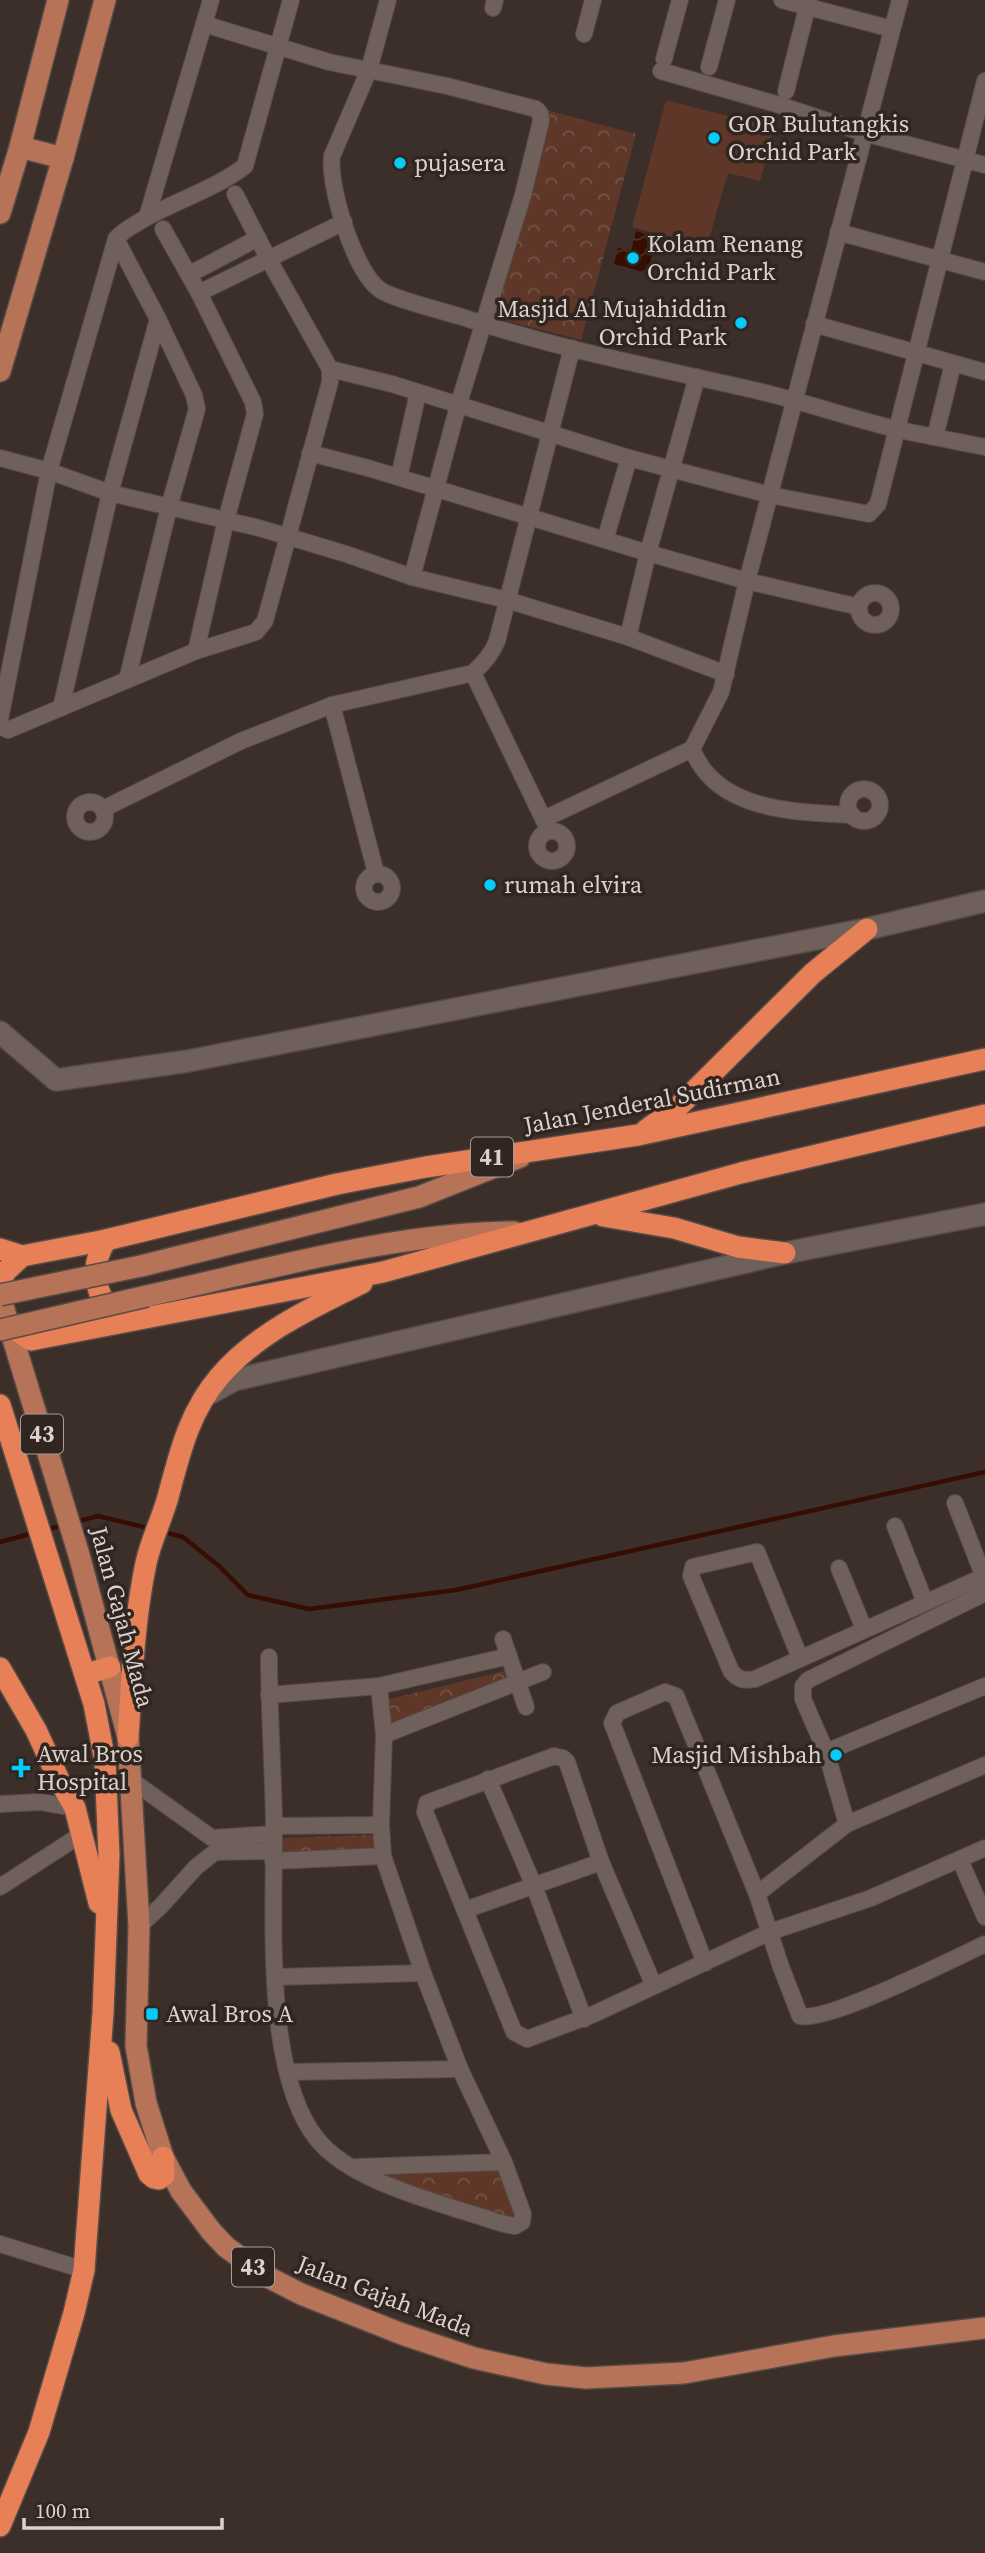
<svg xmlns="http://www.w3.org/2000/svg" width="985" height="2553" font-family="'Source Serif 4',serif">
<defs>
<pattern id="park-crowns" width="20" height="18" patternUnits="userSpaceOnUse" patternTransform="scale(1.75)"><rect width="20" height="18" fill="#5e3728"/><path d="M2 6a3 3 0 1 1 6 0M12 15a3 3 0 1 1 6 0" fill="none" stroke="#745346"/></pattern>
<pattern id="water-waves" width="16" height="10" patternUnits="userSpaceOnUse" patternTransform="scale(1.75)"><rect width="16" height="10" fill="#360d00"/><path d="M0 5q4-4 8 0t8 0" fill="none" stroke="#522f24"/></pattern>
</defs>
<rect width="100%" height="100%" fill="#3c2f2a"/>
<polygon fill="#5e3728" points="666,100 774,128 760,181 728,173 707,246 632,227"/>
<g fill="url(#park-crowns)">
<polygon points="543,109 636,134 581,340 488,316"/>
<polygon points="508,1670 512,1684 391,1732 386,1700"/>
<polygon points="373,1835 379,1860 279,1866 278,1838"/>
<polygon points="497,2169 519,2220 512,2222 394,2183 382,2173"/>
</g>
<polygon fill="url(#water-waves)" points="636,231 657,237 647,273 614,264 618,248 631,251"/>
<g fill="none" stroke-linecap="round" stroke-linejoin="round">
<g stroke="#360d00" stroke-width="4.5">
<polyline points="75,1522 98,1516 152,1529"/>
<polyline points="45,1530 63,1525"/>
<polyline points="164,1532 183,1537 219,1566 248,1595 309,1609 456,1590 985,1472"/>
<polyline points="0,1542 33,1533"/>
</g>
<defs>
<g id="street">
<path d="M388,0L369,70L332,156C328,186 354,270 379,289C390,298 442,311 459,316C556,349 658,368 758,391C805,402 850,418 896,429C926,436 956,441 985,447"/>
<polyline points="782,0 892,29"/>
<polyline points="493,8 495,0"/>
<polyline points="204,24 329,62 447,86 536,109 540,113 541,121 523,195 458,406 412,577"/>
<polyline points="584,34 593,0"/>
<polyline points="664,59 680,0"/>
<polyline points="709,67 727,0"/>
<polyline points="661,71 783,106 864,133 985,165"/>
<polyline points="786,91 809,0"/>
<polyline points="147,217 211,0"/>
<polyline points="163,229 199,293 253,402 255,414 226,520 196,651"/>
<polyline points="838,232 985,272"/>
<polyline points="116,239 158,319 194,395 197,409 169,507 127,680"/>
<polyline points="190,274 258,238"/>
<polyline points="199,293 344,222"/>
<polyline points="814,324 985,372"/>
<polyline points="330,369 392,384 629,458 770,495 869,514 878,504 985,81"/>
<polyline points="935,437 953,364"/>
<polyline points="310,453 368,468 648,553 747,581 859,607"/>
<polyline points="0,458 49,471 110,493 259,528 346,554 412,577 507,600 628,637 726,674"/>
<polyline points="399,477 418,393"/>
<polyline points="605,540 629,458"/>
<circle cx="875" cy="609" r="16"/>
<polyline points="628,637 648,553 697,377"/>
<polyline points="473,673 549,831"/>
<polyline points="332,705 376,873"/>
<polyline points="61,708 110,493 158,319"/>
<path d="M0,719L49,471L116,239C123,230 133,226 142,220C175,201 215,189 245,166L291,0"/>
<polyline points="0,726 8,730 196,651 256,632 265,621 330,382 330,369 269,260 235,194"/>
<path d="M692,749C717,812 796,812 852,815"/>
<circle cx="864" cy="805" r="16"/>
<circle cx="90" cy="817" r="15"/>
<path d="M103,809L241,741L332,705L473,673C484,663 492,654 497,641L572,348"/>
<polyline points="544,819 692,749 721,692 747,581 900,0"/>
<circle cx="552" cy="846" r="15"/>
<circle cx="378" cy="888" r="14"/>
<polyline points="955,1503 984,1577"/>
<polyline points="895,1526 925,1602"/>
<polyline points="839,1568 864,1629"/>
<polyline points="503,1639 526,1707"/>
<path d="M269,1657C269,1712 273,1767 274,1822C275,1907 262,2071 317,2139C348,2178 422,2198 469,2213C484,2217 499,2224 515,2226L522,2222L523,2214L504,2162L460,2069L423,1973L383,1856L381,1825L384,1735L379,1686"/>
<path d="M800,1658L757,1552L693,1567L691,1576L731,1671C738,1680 744,1681 755,1679L985,1576"/>
<polyline points="269,1695 379,1686 509,1656"/>
<polyline points="384,1735 543,1672"/>
<polyline points="826,1752 985,1686"/>
<polyline points="488,1779 534,1886 584,2019"/>
<polyline points="131,1780 212,1838 273,1834"/>
<polyline points="0,1804 40,1802 75,1808"/>
<polyline points="847,1824 826,1752 803,1699 803,1686 808,1680 985,1593"/>
<polyline points="274,1826 381,1825"/>
<polyline points="960,1860 985,1917"/>
<polyline points="273,1861 383,1856"/>
<polyline points="0,1887 82,1834"/>
<polyline points="757,1894 847,1824 985,1765"/>
<polyline points="465,1910 601,1862"/>
<polyline points="139,1926 161,1906 196,1867 215,1852 273,1851"/>
<path d="M705,1963L612,1723L617,1713L665,1692L676,1696L757,1894L781,1967L800,2016C827,2023 953,1959 985,1944"/>
<polyline points="275,1977 423,1973"/>
<polyline points="654,1986 601,1862 567,1762 563,1758 554,1756 427,1803 425,1812 514,2032 527,2039 594,2014 770,1932 871,1898 985,1848"/>
<polyline points="288,2072 460,2069"/>
<polyline points="356,2167 504,2162"/>
<polyline points="0,2244 84,2270"/>
</g>
<g id="secondary">
<polyline points="0,1032 56,1080 188,1061 867,929 985,901"/>
<polyline points="205,1396 234,1380 785,1253 985,1214"/>
</g>
<g id="primary">
<polyline points="20,147 63,158"/>
<polyline points="0,213 20,147 58,0"/>
<polyline points="0,371 63,158 105,0"/>
<polyline points="141,1266 419,1197 520,1157"/>
<polyline points="0,1296 79,1555 128,1737 139,1926 136,2046 146,2103 163,2157 181,2191 211,2231 226,2247 266,2276 301,2294 402,2334 474,2358 546,2374 586,2378 684,2373 834,2346 985,2328"/>
<path d="M147,1296C267,1270 390,1233 514,1232"/>
</g>
<g id="highway">
<polyline points="646,1130 679,1106 813,973 867,929"/>
<polyline points="603,1216 674,1228 738,1247 785,1253"/>
<path d="M106,1240C90,1265 92,1299 120,1315"/>
<polyline points="0,1249 22,1256 106,1240 337,1184 426,1167 638,1135 985,1059"/>
<polyline points="0,1281 6,1271 22,1256"/>
<polyline points="10,1326 31,1340 383,1272 741,1173 985,1115"/>
<polyline points="0,1405 94,1704 105,1761 109,1855 103,2013 84,2270 74,2313 39,2432 0,2526"/>
<polyline points="0,1668 36,1730 59,1780 75,1808 99,1903"/>
<polyline points="86,1674 110,1667"/>
<path d="M128,1737C132,1679 134,1620 146,1563C151,1540 162,1519 168,1497C180,1452 189,1412 220,1376C257,1333 313,1307 362,1283"/>
<polyline points="109,2052 121,2110 149,2174 154,2178 159,2179 164,2175 163,2157"/>
</g>
</defs>
<use href="#street" stroke="#564b47" stroke-width="18"/>
<use href="#secondary" stroke="#564b47" stroke-width="24"/>
<use href="#primary" stroke="#564b47" stroke-width="24"/>
<use href="#highway" stroke="#564b47" stroke-width="24"/>
<use href="#street" stroke="#6f605b" stroke-width="16"/>
<use href="#secondary" stroke="#6f605b" stroke-width="21"/>
<use href="#primary" stroke="#b77358" stroke-width="21"/>
<use href="#highway" stroke="#e78056" stroke-width="21"/>
<defs>
<g id="primary-bridge">
<polyline points="0,1295 141,1266"/>
<polyline points="0,1330 147,1296"/>
</g>
</defs>
<use href="#primary-bridge" stroke="#564b47" stroke-width="24" stroke-linecap="butt"/>
<use href="#primary-bridge" stroke="#b77358" stroke-width="21"/>
</g>
<g fill="#05cbf9" stroke="#312520" stroke-width="2.5">
<circle cx="714" cy="138" r="7"/>
<circle cx="400" cy="163" r="7"/>
<circle cx="633" cy="258" r="7"/>
<circle cx="741" cy="323" r="7"/>
<circle cx="490" cy="885" r="7"/>
<circle cx="836" cy="1755" r="7"/>
<path d="M17.5 1757.5h7v7h7v7h-7v7h-7v-7h-7v-7h7z"/>
<rect x="145" y="2007" width="14" height="14" rx="3.5"/>
</g>
<g text-anchor="middle" stroke-width="7" stroke-linejoin="round" paint-order="stroke">
<g fill="#312520" stroke="#a89e9a" stroke-width="2">
<rect x="471" y="1137.5" width="42" height="39" rx="5"/>
<rect x="21" y="1414.5" width="42" height="39" rx="5"/>
<rect x="232" y="2247.5" width="42" height="39" rx="5"/>
</g>
<g font-size="23" font-weight="bold" fill="#dbd2cf">
<text x="492" y="1165">41</text>
<text x="42" y="1442">43</text>
<text x="253" y="2275">43</text>
</g>
<g font-size="24" fill="#dbd2cf" stroke="#312520" text-anchor="start">
<text x="728" y="132">GOR Bulutangkis<tspan x="728" dy="28">Orchid Park</tspan></text>
<text x="414" y="171">pujasera</text>
<text x="647" y="252">Kolam Renang<tspan x="647" dy="28">Orchid Park</tspan></text>
<text x="727" y="317" text-anchor="end">Masjid Al Mujahiddin<tspan x="727" dy="28">Orchid Park</tspan></text>
<text x="504" y="893">rumah elvira</text>
<text x="37" y="1762">Awal Bros<tspan x="37" dy="28">Hospital</tspan></text>
<text x="822" y="1763" text-anchor="end">Masjid Mishbah</text>
<text x="166" y="2022">Awal Bros A</text>
</g>
<g font-size="24" fill="#dbd2cf" stroke="#312520">
<text transform="translate(652 1101) rotate(-11)" y="8">Jalan Jenderal Sudirman</text>
<text transform="translate(122 1617) rotate(75)" y="8">Jalan Gajah Mada</text>
<text transform="translate(385 2296) rotate(21)" y="8">Jalan Gajah Mada</text>
</g>
</g>
<path d="M24 2518v10h198v-10" fill="none" stroke="#dbd2cf" stroke-width="3.5"/>
<text x="35" y="2518" font-size="21" fill="#dbd2cf" stroke="#312520" stroke-width="5" paint-order="stroke">100 m</text>
</svg>
